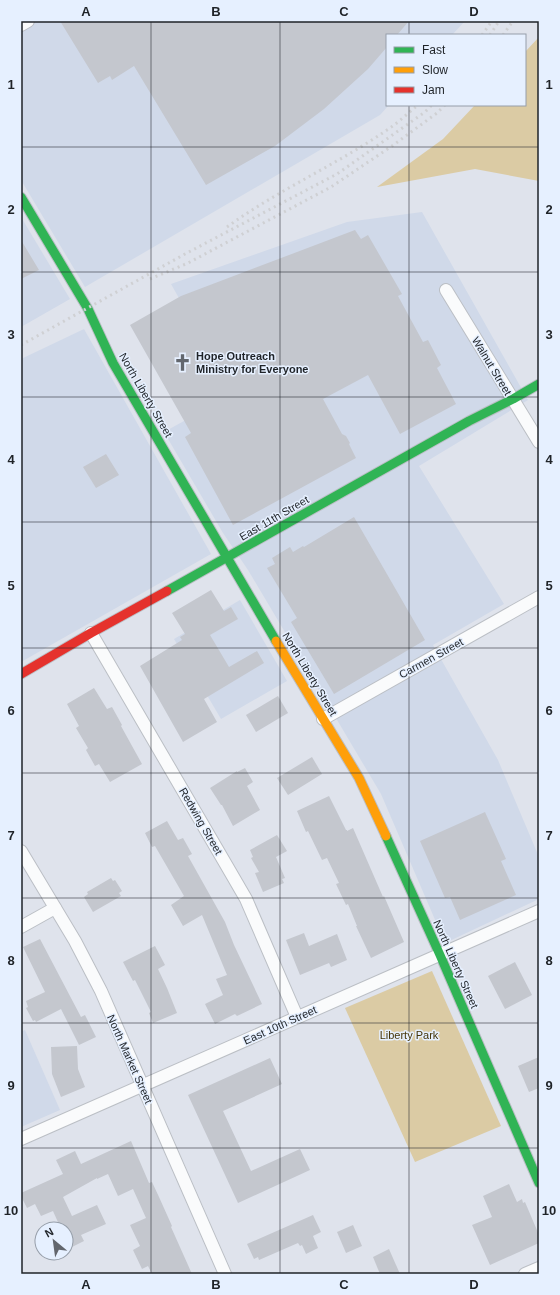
<svg xmlns="http://www.w3.org/2000/svg" width="560" height="1295" font-family="Helvetica,sans-serif">
<rect width="100%" height="100%" fill="#dfe3ec"/>
<g fill="#d0d9e9">
<polygon points="21,21 465,21 452,35 387,35 387,105 389,105 380,115 85,287 21,180"/>
<polygon points="422,212 528,400 419,466 504,604 433,645 498,760 539,857 539,899 445,943 381,794 248,570 223,533 164,432 233,394 171,284 347,222"/>
<polygon points="21,217 70,299 21,327"/>
<polygon points="84,329 211,554 21,662 21,359"/>
<polygon points="240,600 287,681 221,719 174,639"/>
<polygon points="25,1030 60,1110 21,1127 21,1032"/>
</g>
<g fill="#dbcba4">
<polygon points="539,37 539,181 475,169 377,187 443,139 475,105 525,105 525,52"/>
<polygon points="432,971 501,1126 415,1162 345,1008"/>
</g>
<g fill="#c4c7ce">
<polygon points="60,21 409,21 397,35 387,35 387,47 368,69 324,109 275,146 206,185 134,66 112,80 110,76 98,83"/>
<polygon points="355,230 361,239 368,235 402,294 398,296 423,342 428,340 441,365 437,368 456,404 400,434 368,375 323,399 342,434 346,436 350,443 349,444 356,458 233,525 185,437 191,433 130,325 181,296"/>
<polygon points="21,240 39,270 21,279"/>
<polygon points="106,454 119,475 96,488 83,467"/>
<polygon points="354,517 425,640 334,694 291,622 297,618 267,568 275,564 272,558 290,547 293,552 303,546 304,547"/>
<polygon points="211,590 224,611 231,607 238,619 210,635 229,667 257,651 264,663 204,699 217,722 183,742 140,666 182,640 180,637 185,634 172,613"/>
<polygon points="94,688 107,709 112,707 122,725 121,726 142,764 110,782 99,764 95,766 86,750 88,748 76,728 79,726 67,704"/>
<polygon points="278,696 288,713 256,732 246,715"/>
<polygon points="312,757 322,774 288,795 277,778"/>
<polygon points="245,768 253,782 247,786 260,810 233,826 222,805 221,805 210,788 237,771 237,772"/>
<polygon points="329,796 346,830 347,830 347,831 353,828 383,897 384,896 404,942 371,958 356,926 357,926 348,904 346,905 336,884 339,883 327,858 322,860 308,831 306,832 297,811"/>
<polygon points="485,812 506,859 501,861 516,895 460,920 450,897 445,898 420,841"/>
<polygon points="167,821 178,840 183,838 192,854 188,856 225,922 234,945 262,1004 237,1016 235,1014 215,1024 205,1004 223,995 216,979 227,975 202,915 183,926 171,905 184,896 155,846 152,847 145,833"/>
<polygon points="277,835 287,851 276,857 285,878 282,879 284,883 263,892 255,873 259,872 251,858 253,857 250,850"/>
<polygon points="111,878 113,881 115,880 122,891 119,893 121,896 93,912 84,897 88,894 87,892"/>
<polygon points="304,933 309,946 337,934 347,960 331,967 329,963 300,975 286,940"/>
<polygon points="40,939 81,1017 85,1015 96,1037 79,1045 61,1009 36,1022 35,1020 33,1021 26,1008 28,1007 26,1001 45,992 23,947"/>
<polygon points="155,946 165,965 158,969 167,988 177,1013 153,1023 149,1013 151,1012 135,980 133,981 123,962"/>
<polygon points="515,962 532,995 505,1009 488,976"/>
<polygon points="77,1046 78,1069 85,1087 61,1097 52,1074 51,1047"/>
<polygon points="539,1057 539,1088 529,1092 518,1066"/>
<polygon points="270,1058 282,1084 223,1111 251,1171 300,1149 310,1170 238,1203 188,1095"/>
<polygon points="131,1141 149,1183 152,1182 159,1197 172,1226 171,1227 192,1274 152,1274 148,1266 142,1269 133,1250 140,1246 130,1225 146,1218 133,1189 118,1196 108,1174 97,1179 97,1178 63,1197 72,1216 97,1205 106,1224 81,1235 84,1241 66,1250 66,1229 61,1229 53,1211 41,1216 35,1204 27,1208 21,1196 21,1193 63,1174 56,1160 75,1151 81,1164"/>
<polygon points="509,1184 517,1202 522,1199 523,1203 525,1202 539,1235 539,1243 490,1265 472,1225 492,1217 483,1196"/>
<polygon points="313,1215 321,1232 313,1236 318,1248 306,1254 302,1245 300,1246 298,1243 259,1260 258,1257 254,1259 247,1244"/>
<polygon points="353,1225 362,1246 346,1253 337,1232"/>
<polygon points="389,1249 400,1274 380,1274 373,1257"/>
</g>
<g fill="none" stroke-linecap="round" stroke-linejoin="round">
<defs>
<g id="street">
<polyline points="21,25 28,21"/>
<polyline points="446,290 539,442"/>
<polyline points="91,633 228,868 246,899 297,1017"/>
<polyline points="323,719 539,597"/>
<polyline points="21,851 75,941 101,991 225,1274"/>
<polyline points="21,927 55,908"/>
<polyline points="21,1139 539,911"/>
<polyline points="525,1274 539,1268"/>
</g>
<g id="fast">
<polyline points="21,197 88,309 113,363 276,641"/>
<polyline points="167,591 469,421 513,399 539,384"/>
<polyline points="386,836 440,955 539,1183"/>
</g>
<polyline id="slow" points="276,641 359,778 386,836"/>
<polyline id="jam" points="21,674 91,633 167,591"/>
</defs>
<use href="#street" stroke="#bbbfc5" stroke-width="14"/>
<use href="#fast" stroke="#bbbfc5" stroke-width="11"/>
<use href="#slow" stroke="#bbbfc5" stroke-width="11"/>
<use href="#jam" stroke="#bbbfc5" stroke-width="11"/>
<use href="#street" stroke="#fafbfc" stroke-width="12"/>
<use href="#fast" stroke="#30b455" stroke-width="9"/>
<use href="#slow" stroke="#ff9f0a" stroke-width="9"/>
<use href="#jam" stroke="#e5322d" stroke-width="9"/>
<g stroke="#cfd0d3" stroke-width="3" stroke-dasharray="2 4" stroke-linecap="butt">
<polyline points="482,35 492,21"/>
<polyline points="490,35 499,21"/>
<polyline points="503,35 513,21"/>
<path d="M227,227C278,190 336,165 387,130C398,123 408,113 418,105"/>
<polyline points="150,279 188,263 331,187 392,146 437,113 445,105"/>
<polyline points="21,345 185,254 337,174 425,112 432,105"/>
</g>
</g>
<path fill="none" stroke="#1f2328" stroke-width="1" stroke-opacity="0.55" d="M151,21V1274M280,21V1274M409,21V35M409,105V1274M21,147H539M21,272H539M21,397H539M21,522H539M21,648H539M21,773H539M21,898H539M21,1023H539M21,1148H539"/>
<defs>
<symbol id="church-bare" viewBox="-9 -9 18 18"><path d="M-1.2-6h2.4v3.5h3.3v2.4h-3.3V6h-2.4V-.1h-3.3v-2.4h3.3Z" fill="#62666d" stroke="#e6f0ff" stroke-width="2.5" paint-order="stroke"/></symbol>
</defs>
<g fill-rule="evenodd">
<use href="#church-bare" x="170" y="350" width="25" height="25"/>
</g>
<g text-anchor="middle" stroke-width="3" stroke-linejoin="round" paint-order="stroke">
<g font-size="11" font-weight="bold" fill="#1f2328" stroke="#e6f0ff" text-anchor="start">
<text x="196" y="360">Hope Outreach<tspan x="196" dy="13">Ministry for Everyone</tspan></text>
</g>
<g font-size="11" fill="#1f2328" stroke="#e6f0ff">
<text transform="translate(492 366) rotate(59)" y="4">Walnut Street</text>
<text transform="translate(146 395) rotate(60)" y="4">North Liberty Street</text>
<text transform="translate(274 518) rotate(-30)" y="4">East 11th Street</text>
<text transform="translate(431 658) rotate(-29)" y="4">Carmen Street</text>
<text transform="translate(310 674) rotate(59)" y="4">North Liberty Street</text>
<text transform="translate(201 821) rotate(60)" y="4">Redwing Street</text>
<text transform="translate(456 964) rotate(66)" y="4">North Liberty Street</text>
<text transform="translate(280 1025) rotate(-24)" y="4">East 10th Street</text>
<text transform="translate(130 1059) rotate(66)" y="4">North Market Street</text>
</g>
<g font-size="11" fill="#443407" stroke="#e6f0ff">
<text x="409" y="1039">Liberty Park</text>
</g>
</g>
<rect width="560" height="1295" fill="none" stroke="#e6f0ff" stroke-width="44"/>
<rect x="386" y="34" width="140" height="72" fill="#e6f0ff" stroke="#969ea9"/>
<rect x="394" y="47" width="20" height="6" fill="#30b455" stroke="#969ea9"/>
<text x="422" y="54" font-size="12" fill="#1f2328">Fast</text>
<rect x="394" y="67" width="20" height="6" fill="#ff9f0a" stroke="#969ea9"/>
<text x="422" y="74" font-size="12" fill="#1f2328">Slow</text>
<rect x="394" y="87" width="20" height="6" fill="#e5322d" stroke="#969ea9"/>
<text x="422" y="94" font-size="12" fill="#1f2328">Jam</text>
<g transform="translate(54 1241) rotate(331)"><circle r="19" fill="#e6f0ff" stroke="#969ea9"/>
<path d="M0-3L7 15L0 10L-7 15Z" fill="#62666d"/>
<text y="-6" font-size="11" font-weight="bold" text-anchor="middle" fill="#1f2328">N</text>
</g>
<rect x="22" y="22" width="516" height="1251" fill="none" stroke="#1f2328" stroke-width="1.5"/>
<g font-size="13" text-anchor="middle" font-weight="bold" fill="#1f2328">
<text x="86" y="16">A</text>
<text x="216" y="16">B</text>
<text x="344" y="16">C</text>
<text x="474" y="16">D</text>
<text x="11" y="89">1</text>
<text x="549" y="89">1</text>
<text x="11" y="214">2</text>
<text x="549" y="214">2</text>
<text x="11" y="339">3</text>
<text x="549" y="339">3</text>
<text x="11" y="464">4</text>
<text x="549" y="464">4</text>
<text x="11" y="590">5</text>
<text x="549" y="590">5</text>
<text x="11" y="715">6</text>
<text x="549" y="715">6</text>
<text x="11" y="840">7</text>
<text x="549" y="840">7</text>
<text x="11" y="965">8</text>
<text x="549" y="965">8</text>
<text x="11" y="1090">9</text>
<text x="549" y="1090">9</text>
<text x="11" y="1215">10</text>
<text x="549" y="1215">10</text>
<text x="86" y="1289">A</text>
<text x="216" y="1289">B</text>
<text x="344" y="1289">C</text>
<text x="474" y="1289">D</text>
</g>
</svg>
